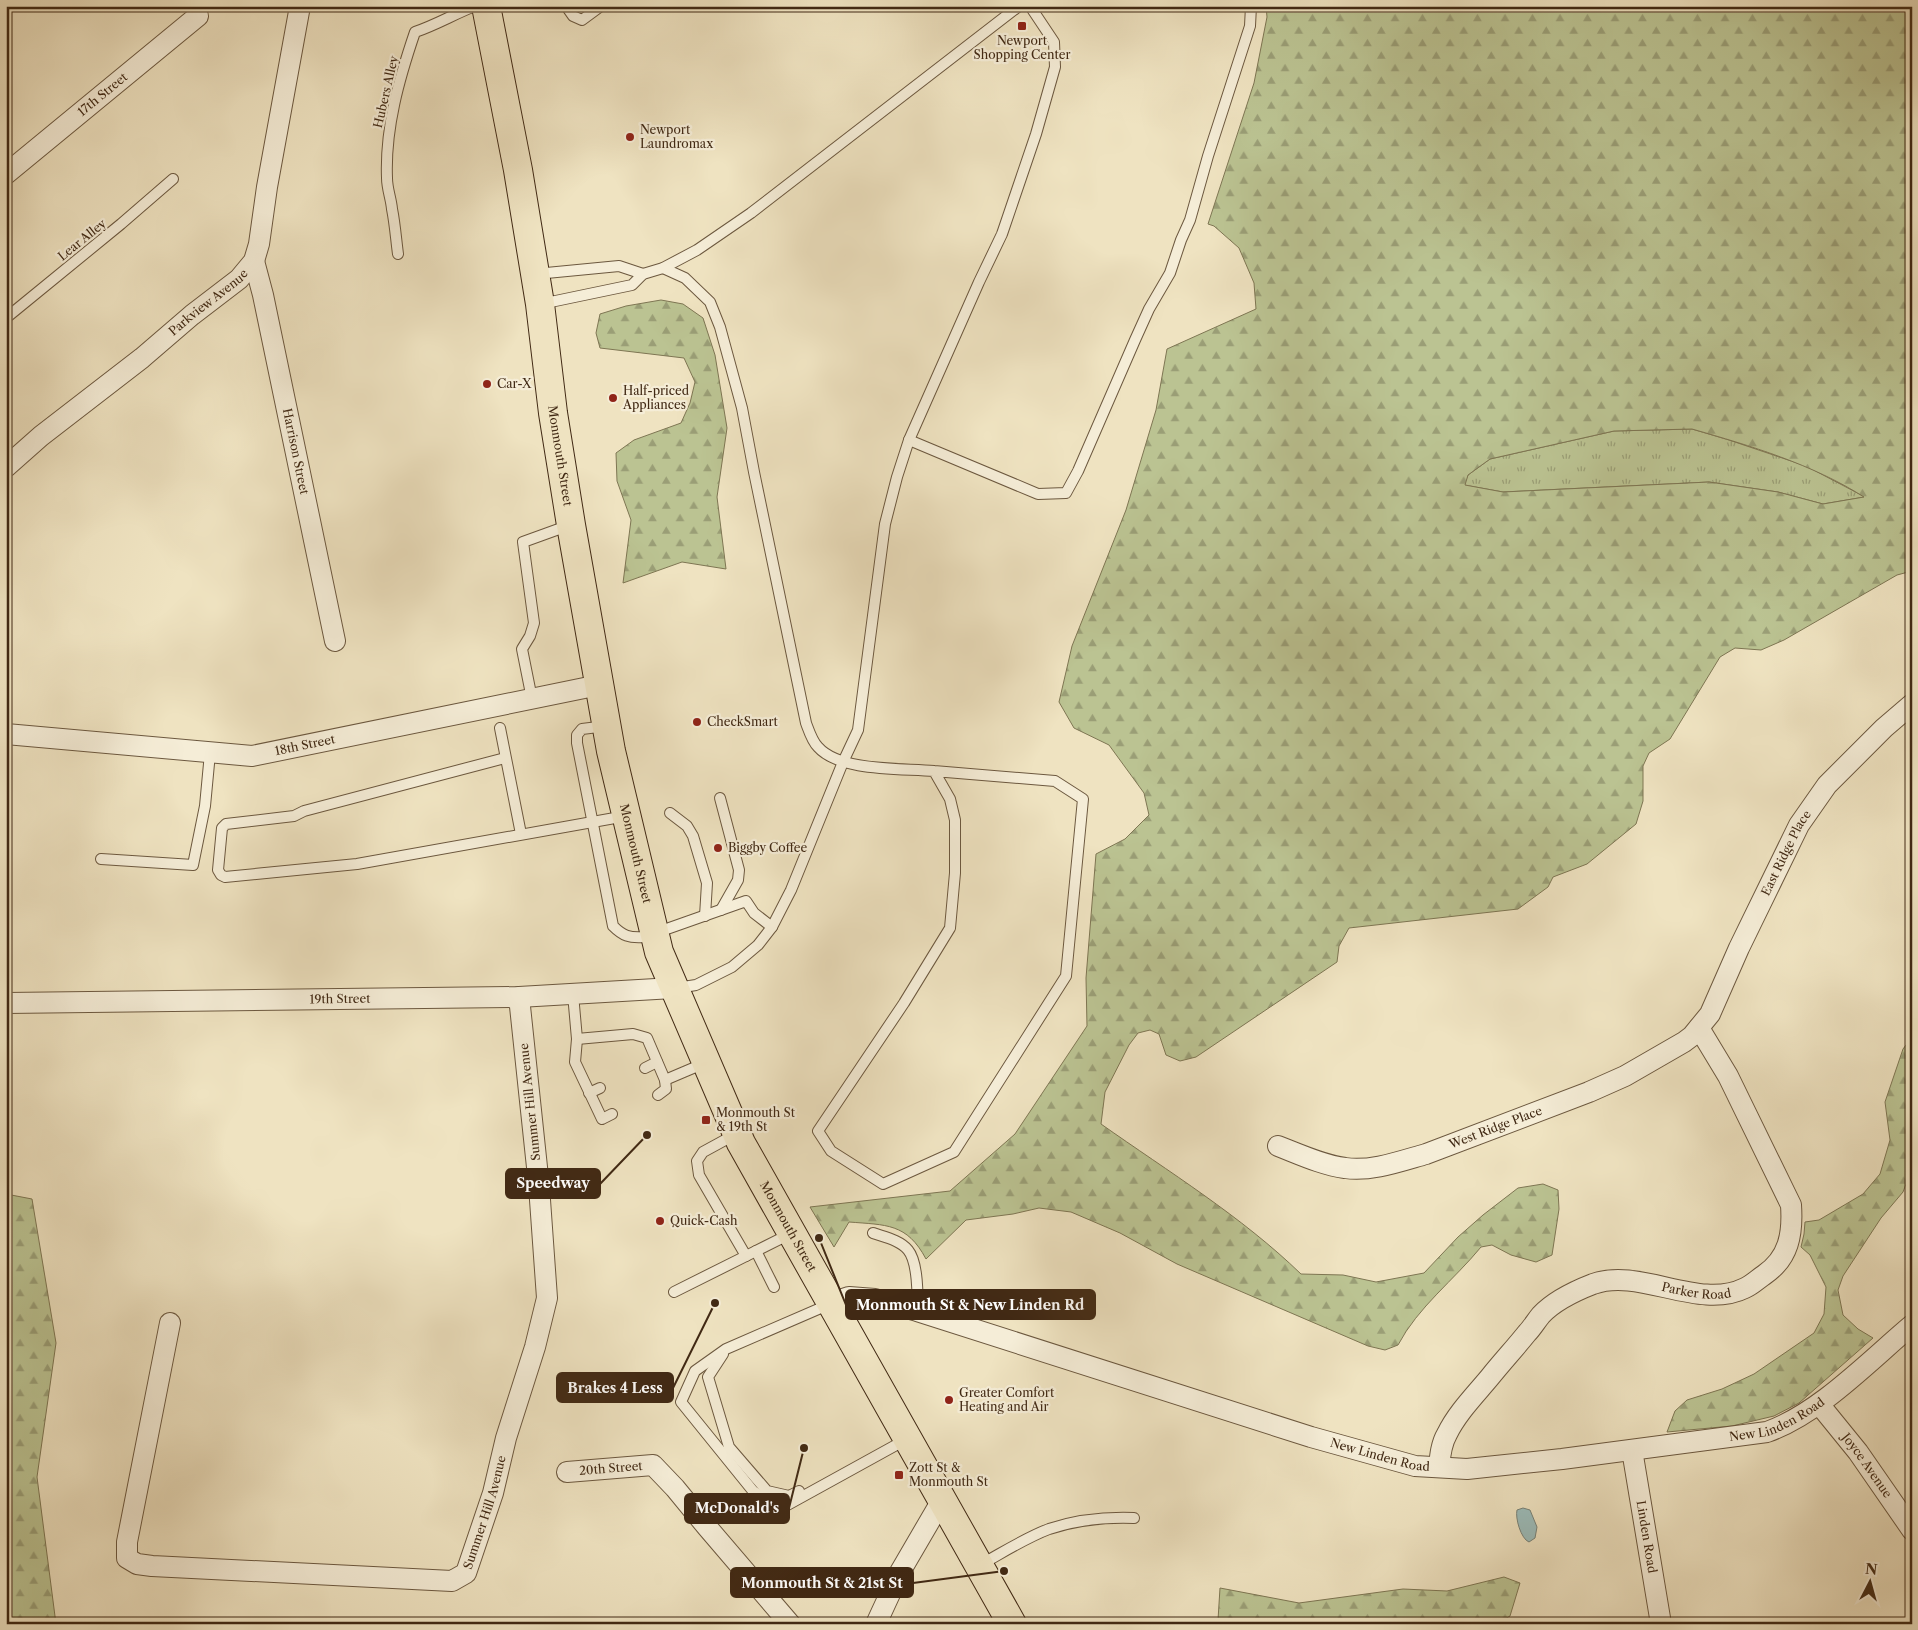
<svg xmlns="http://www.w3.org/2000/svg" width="1918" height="1630" font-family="'Libre Caslon Text',serif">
<defs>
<pattern id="grass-tufts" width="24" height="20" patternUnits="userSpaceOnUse" patternTransform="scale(1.25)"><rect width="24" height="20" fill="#bbc392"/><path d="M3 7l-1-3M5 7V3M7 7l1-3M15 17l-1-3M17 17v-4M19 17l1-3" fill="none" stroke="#9a9e76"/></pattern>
<pattern id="forest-firs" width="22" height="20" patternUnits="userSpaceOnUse" patternTransform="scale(1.25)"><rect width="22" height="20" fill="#bbc392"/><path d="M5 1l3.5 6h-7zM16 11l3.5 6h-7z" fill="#9a9e76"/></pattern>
</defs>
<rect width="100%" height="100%" fill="#efe3c1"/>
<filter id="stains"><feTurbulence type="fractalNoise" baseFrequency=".004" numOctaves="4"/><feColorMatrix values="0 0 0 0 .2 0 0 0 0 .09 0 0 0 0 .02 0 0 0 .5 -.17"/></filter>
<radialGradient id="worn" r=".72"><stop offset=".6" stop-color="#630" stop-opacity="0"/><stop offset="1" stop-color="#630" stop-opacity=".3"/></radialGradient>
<polygon fill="url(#grass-tufts)" stroke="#7e7653" points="1692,429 1729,440 1806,466 1865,497 1823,504 1778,492 1709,482 1503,492 1464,485 1468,475 1490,459 1614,431"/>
<g fill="url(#forest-firs)" stroke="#7e7653" fill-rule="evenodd">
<path d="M1266,6H1912V571L1897,575L1784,640L1761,650L1735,648L1720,657L1670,739L1649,753L1643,766V801L1636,824L1587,864L1553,877L1548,887L1518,909L1349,928L1339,946L1337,962L1196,1057L1180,1061L1166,1055L1159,1034L1150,1030L1138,1033L1129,1045L1105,1092L1101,1124C1169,1172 1241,1216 1301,1274L1343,1275L1376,1282L1424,1273L1458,1237L1483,1215L1518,1188L1543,1184L1558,1190L1559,1209L1552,1255L1536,1262L1511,1255L1492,1245L1481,1247C1454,1280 1418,1307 1398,1345L1385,1350L1368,1346L1177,1264L1120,1233L1071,1212L1039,1208L1013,1214L966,1220L926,1259C907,1223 886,1225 849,1222L834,1247L810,1207L950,1191L1015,1134L1087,1026L1086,978L1096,854L1125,839L1149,815L1144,793L1109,745L1074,728L1059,702L1072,646L1126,510L1156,410L1167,349L1256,309L1254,283L1239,248L1214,226L1208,224L1254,83L1267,17ZM1692,429C1751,446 1812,464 1864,497L1823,504L1778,492L1709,482L1503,492L1465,485L1468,475L1490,459L1614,431Z"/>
<polygon points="661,300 683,304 703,318 715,355 727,428 717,497 726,569 682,562 623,583 631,520 617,481 616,453 634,440 681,423 690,403 695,382 684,358 600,348 596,333 600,314 626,306"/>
<polygon points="1912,1037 1912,1168 1903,1192 1881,1218 1843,1276 1838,1290 1843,1315 1858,1329 1873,1338 1799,1403 1774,1416 1732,1426 1667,1432 1675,1411 1687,1400 1722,1389 1754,1374 1814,1333 1824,1314 1826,1287 1810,1255 1801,1247 1804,1234 1805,1222 1819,1220 1863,1194 1880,1174 1890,1140 1885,1102 1903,1049"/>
<polygon points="6,1194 32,1199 56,1343 37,1477 56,1624 6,1624"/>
<polygon points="1504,1577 1520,1583 1510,1616 1497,1624 1221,1624 1218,1620 1220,1588 1299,1603 1403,1589 1447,1591"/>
</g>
<path fill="#9cbdbb" stroke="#788278" d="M1523,1508L1530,1510L1537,1527L1535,1538L1529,1542C1521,1539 1515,1518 1517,1510Z"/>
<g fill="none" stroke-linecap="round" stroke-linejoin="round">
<defs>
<g id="lane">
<polyline points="566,6 573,16 582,20 601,6"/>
<path d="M398,254C396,239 395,224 392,209C391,198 387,189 387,178C385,128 399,79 415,32C436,25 454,14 475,6"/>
<path d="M663,268L685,278L710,302L720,327L742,408L754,472L806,723C809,731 812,741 818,747C840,772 903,768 934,771L950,799L955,820V873L950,928L904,1003L818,1131L831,1151L883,1184L954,1152L1066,976L1083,799L1055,781L934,771"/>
<polyline points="536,274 619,266 643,274"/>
<polyline points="541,304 632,285 643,274 663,268 697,250 751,213 1019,6"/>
<polyline points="6,318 121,224 173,179"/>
<polyline points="909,440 1038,494 1066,493 1078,471 1135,340 1149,309 1170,273 1181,240 1190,220 1208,156 1250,26 1251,6"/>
<polyline points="532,699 522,649 530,636 534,623 523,542 570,525"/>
<path d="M606,726L582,729L577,735V743L613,926C623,936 629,938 644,937L746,901L754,913L772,927"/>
<polyline points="500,728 521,834"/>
<polyline points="505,758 304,811 294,816 226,824 222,828 218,870 221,875 225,877 357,864 626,816"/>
<polyline points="720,798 739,870 738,880 721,910"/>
<polyline points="670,813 687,826 693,836 707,883 705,916"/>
<polyline points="101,859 193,865 205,806 210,753"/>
<polyline points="677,988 696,985 732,967 758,945 772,927 791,890 843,762 858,730 885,524 897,477 909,440 979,282 1002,234 1036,134 1055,67 1054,42 1030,6"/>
<polyline points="573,994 577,1039 575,1062 602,1119 612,1114"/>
<polyline points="577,1039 633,1034 647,1038 665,1080 666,1089 658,1095"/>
<polyline points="645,1068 657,1062"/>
<polyline points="665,1080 705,1063"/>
<polyline points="589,1093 600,1088"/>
<path d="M873,1233C884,1237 900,1240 908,1250C918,1262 918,1296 917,1311"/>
<polyline points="756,1251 774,1287"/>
<polyline points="746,1256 790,1234"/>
<polyline points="674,1292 746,1256 699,1175 697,1161 703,1152 736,1134"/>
<polyline points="830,1304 726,1349 695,1371 681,1402 753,1491 780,1509 907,1439"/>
<polyline points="723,1354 708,1377 729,1447 767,1491 789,1496 799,1491"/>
<path d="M980,1565C1002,1553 1025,1538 1049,1529C1076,1520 1106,1517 1134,1518"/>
</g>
<g id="street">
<path id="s1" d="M6,174L198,16"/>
<path id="s2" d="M254,261L263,295L335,641"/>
<path id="s3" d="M6,467L41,436L142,358L192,315L239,279L254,261L259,244L267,187L300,6"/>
<path id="s4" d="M6,734L252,756L599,685"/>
<path id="s5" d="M6,1003L519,997L673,988"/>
<path id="s6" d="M1278,1146C1299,1154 1322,1165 1345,1168C1371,1172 1401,1161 1426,1154L1589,1092L1625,1076L1684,1042L1692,1036L1710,1014L1739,948L1799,825L1827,785L1884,728L1912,704"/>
<path id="s7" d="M831,1303L849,1297L875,1299L917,1311L1311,1437L1415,1466L1467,1469L1562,1459L1767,1432C1820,1413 1869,1361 1912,1325"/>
<path id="s8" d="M170,1323L127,1542V1558L137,1564L152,1566L452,1581L466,1573L493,1493L506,1438L535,1347L547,1298L539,1186L519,997"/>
<path id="s9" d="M1819,1404L1858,1452L1912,1530"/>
<path id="s10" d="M1632,1450L1661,1624"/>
<path id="s11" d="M1439,1467C1440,1456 1441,1444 1447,1434C1457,1413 1476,1394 1490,1377C1502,1362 1515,1348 1527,1333C1532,1328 1536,1321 1541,1315C1554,1301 1575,1291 1593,1284C1640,1267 1699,1311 1745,1288C1752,1285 1758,1279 1764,1275C1789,1258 1793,1234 1791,1205L1728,1076L1699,1028"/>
<path id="s12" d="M567,1472L653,1465L675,1488L707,1527L790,1624"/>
<polyline points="876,1624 900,1572 942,1500"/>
</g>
<g id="primary">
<path id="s13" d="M486,6L518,170L540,304L553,413L571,525L611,751L659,952L741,1143L1012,1624"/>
</g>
</defs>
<use href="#lane" stroke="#6c583f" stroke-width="12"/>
<use href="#street" stroke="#6c583f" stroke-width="22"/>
<use href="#primary" stroke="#412914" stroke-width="30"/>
<use href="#lane" stroke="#f5edd7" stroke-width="10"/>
<use href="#street" stroke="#f5edd7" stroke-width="20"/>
<use href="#primary" stroke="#efe3c1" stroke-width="28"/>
</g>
<g fill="#8f2418" stroke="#f5edd7" stroke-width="2">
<rect x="1017" y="21" width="10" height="10" rx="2.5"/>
<circle cx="630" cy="137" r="5"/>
<circle cx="487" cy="384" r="5"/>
<circle cx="613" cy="398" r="5"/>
<circle cx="697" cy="722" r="5"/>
<circle cx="718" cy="848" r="5"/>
<rect x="701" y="1115" width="10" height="10" rx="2.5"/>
<circle cx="660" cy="1221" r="5"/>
<circle cx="949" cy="1400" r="5"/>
<rect x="894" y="1470" width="10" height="10" rx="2.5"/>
</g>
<g text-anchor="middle" stroke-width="4.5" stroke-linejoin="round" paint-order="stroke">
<g font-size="12" fill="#412914" stroke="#f5edd7" text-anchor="start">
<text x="1022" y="45" text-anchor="middle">Newport<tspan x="1022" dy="14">Shopping Center</tspan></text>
<text x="640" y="134">Newport<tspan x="640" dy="14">Laundromax</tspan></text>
<text x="497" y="388">Car-X</text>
<text x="623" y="395">Half-priced<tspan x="623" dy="14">Appliances</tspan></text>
<text x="707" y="726">CheckSmart</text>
<text x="728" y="852">Biggby Coffee</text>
<text x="716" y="1117">Monmouth St<tspan x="716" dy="14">&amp; 19th St</tspan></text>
<text x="670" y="1225">Quick-Cash</text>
<text x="959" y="1397">Greater Comfort<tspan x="959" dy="14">Heating and Air</tspan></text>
<text x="909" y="1472">Zott St &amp;<tspan x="909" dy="14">Monmouth St</tspan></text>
</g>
<g font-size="12" fill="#412914" stroke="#f5edd7">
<text transform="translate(386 92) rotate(-77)" y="4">Hubers Alley</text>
<text dy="4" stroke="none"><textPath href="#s1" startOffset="125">17th Street</textPath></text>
<text transform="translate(82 240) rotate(-39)" y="4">Lear Alley</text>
<text dy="4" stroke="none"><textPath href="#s3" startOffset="261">Parkview Avenue</textPath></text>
<text dy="4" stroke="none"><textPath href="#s2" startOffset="195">Harrison Street</textPath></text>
<text dy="4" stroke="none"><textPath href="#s13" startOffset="456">Monmouth Street</textPath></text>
<text dy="4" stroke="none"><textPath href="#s4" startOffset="301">18th Street</textPath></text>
<text dy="4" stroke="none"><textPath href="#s6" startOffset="652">East Ridge Place</textPath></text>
<text dy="4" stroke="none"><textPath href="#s13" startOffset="861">Monmouth Street</textPath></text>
<text dy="4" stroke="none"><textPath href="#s5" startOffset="334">19th Street</textPath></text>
<text transform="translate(530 1102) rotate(-96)" y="4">Summer Hill Avenue</text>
<text dy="4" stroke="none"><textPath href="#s6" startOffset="228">West Ridge Place</textPath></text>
<text dy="4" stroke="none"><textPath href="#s13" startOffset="1266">Monmouth Street</textPath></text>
<text dy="4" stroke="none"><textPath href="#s11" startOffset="352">Parker Road</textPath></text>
<text dy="4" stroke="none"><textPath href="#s7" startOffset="978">New Linden Road</textPath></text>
<text dy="4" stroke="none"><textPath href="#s7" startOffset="574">New Linden Road</textPath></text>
<text dy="4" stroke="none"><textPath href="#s9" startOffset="78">Joyce Avenue</textPath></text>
<text dy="4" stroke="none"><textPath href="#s12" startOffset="44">20th Street</textPath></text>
<text dy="4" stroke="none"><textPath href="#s8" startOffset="646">Summer Hill Avenue</textPath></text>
<text dy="4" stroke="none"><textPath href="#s10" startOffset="88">Linden Road</textPath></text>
</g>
</g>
<path fill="none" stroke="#412914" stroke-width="2" d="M647 1135L600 1184M819 1238L846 1305M715 1303L673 1388M804 1448L789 1508M1004 1571L913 1583"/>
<g fill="#412914" stroke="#f5edd7" stroke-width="2">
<circle cx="647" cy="1135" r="5"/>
<circle cx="819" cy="1238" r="5"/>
<circle cx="715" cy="1303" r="5"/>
<circle cx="804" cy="1448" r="5"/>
<circle cx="1004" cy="1571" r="5"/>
</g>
<g fill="#412914" stroke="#412914" stroke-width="2">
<rect x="506" y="1169" width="94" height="29" rx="5"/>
<rect x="846" y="1290" width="249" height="29" rx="5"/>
<rect x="557" y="1373" width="116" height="29" rx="5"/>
<rect x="685" y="1494" width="104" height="29" rx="5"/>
<rect x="731" y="1568" width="182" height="29" rx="5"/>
</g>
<g font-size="14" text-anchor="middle" font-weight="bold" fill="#fff">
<text x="553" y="1188">Speedway</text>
<text x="970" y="1310">Monmouth St &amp; New Linden Rd</text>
<text x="615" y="1393">Brakes 4 Less</text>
<text x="737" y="1513">McDonald's</text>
<text x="822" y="1588">Monmouth St &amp; 21st St</text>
</g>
<rect width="1918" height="1630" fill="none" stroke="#efe3c1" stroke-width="25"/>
<rect x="8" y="8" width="1903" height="1615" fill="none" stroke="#412914" stroke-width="2.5"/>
<rect x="12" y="12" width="1893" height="1605" fill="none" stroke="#412914"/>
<g transform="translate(1870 1582) rotate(6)" stroke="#f5edd7" stroke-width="4" paint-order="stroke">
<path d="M0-4L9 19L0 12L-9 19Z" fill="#412914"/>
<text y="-8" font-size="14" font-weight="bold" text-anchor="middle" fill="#412914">N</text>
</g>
<rect width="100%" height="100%" filter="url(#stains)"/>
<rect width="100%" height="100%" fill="url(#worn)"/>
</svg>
